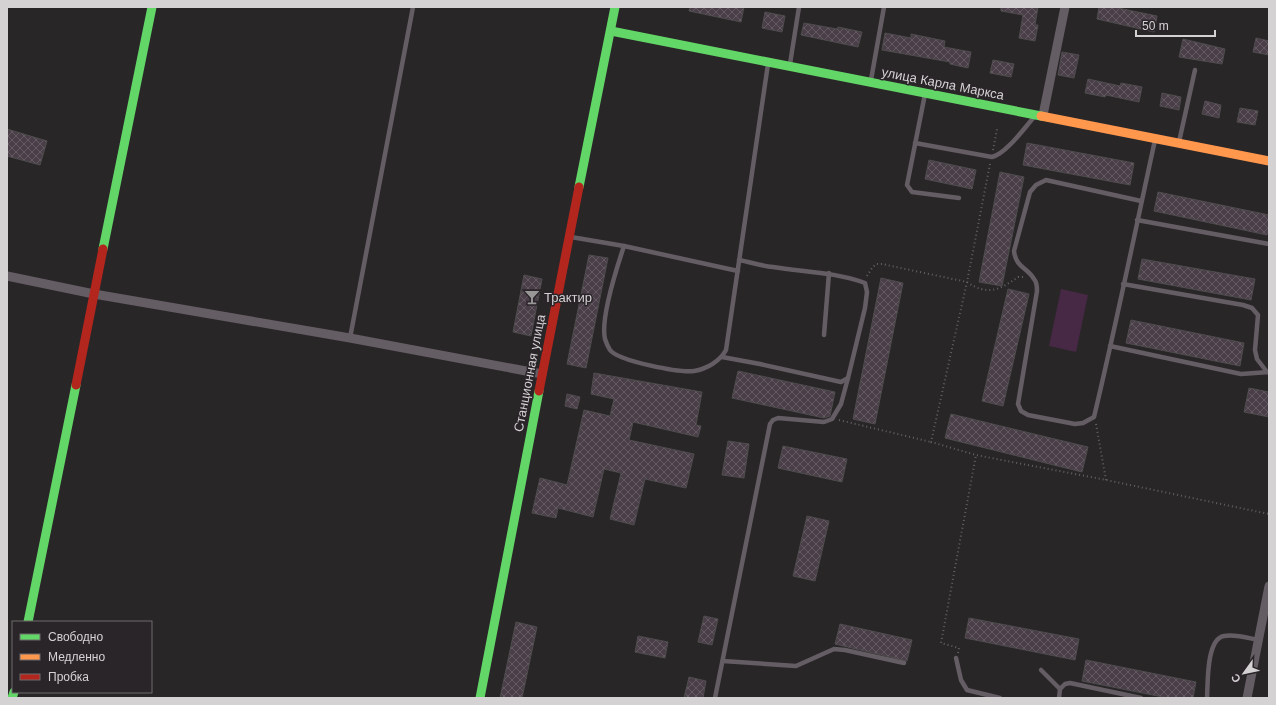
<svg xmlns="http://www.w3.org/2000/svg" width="1276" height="705" font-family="Helvetica,sans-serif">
<defs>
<pattern id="building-cross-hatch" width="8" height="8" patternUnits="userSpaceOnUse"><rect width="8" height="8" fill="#4a3f49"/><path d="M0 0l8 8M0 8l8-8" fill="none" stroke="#635a62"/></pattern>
</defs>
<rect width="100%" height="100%" fill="#292628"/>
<polygon fill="#472845" points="1061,289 1088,295 1076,352 1049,346"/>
<g fill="url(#building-cross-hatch)" stroke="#4e4c4d">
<polygon points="690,7 744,7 741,22 689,11"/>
<polygon points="1001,7 1038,7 1035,25 1038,25 1035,41 1019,38 1023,15 1001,11"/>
<polygon points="1099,7 1113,7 1157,16 1154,32 1097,19"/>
<polygon points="765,12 785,16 782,32 762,28"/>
<polygon points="804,23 837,29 838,27 862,32 858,47 801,35"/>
<polygon points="885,33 911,38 911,34 945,41 944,47 971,52 968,68 950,64 950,62 882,50"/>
<polygon points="1256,38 1269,41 1269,55 1253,52"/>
<polygon points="1183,39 1225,49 1222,64 1179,57"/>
<polygon points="1062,52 1079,55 1074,78 1058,75"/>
<polygon points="993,60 1014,64 1011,77 990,73"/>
<polygon points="1088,79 1120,86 1121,83 1142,87 1139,102 1106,95 1105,97 1085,93"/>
<polygon points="1162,93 1181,97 1179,110 1160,106"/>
<polygon points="1205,101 1221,105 1219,118 1202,114"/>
<polygon points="1240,108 1258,111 1255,125 1237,122"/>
<polygon points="7,129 47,141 40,165 7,156"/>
<polygon points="1027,143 1134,163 1130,185 1023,165"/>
<polygon points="929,160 976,170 972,189 925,179"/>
<polygon points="1000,172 1024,177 1002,286 979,282"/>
<polygon points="1158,192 1269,215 1269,224 1267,235 1154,211"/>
<polygon points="589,255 608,258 586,368 567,364"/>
<polygon points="1142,259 1255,279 1251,300 1138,279"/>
<polygon points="524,275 542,279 531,336 513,332"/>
<polygon points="881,278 903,283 875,424 853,419"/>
<polygon points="1008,289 1029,294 1003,406 982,401"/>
<polygon points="1131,320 1244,343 1240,366 1126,343"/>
<polygon points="738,371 835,392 830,416 824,418 732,398"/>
<polygon points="594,373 702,392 696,425 701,426 698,437 633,422 629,440 694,454 686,488 645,479 634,525 610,519 621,473 604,469 593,517 558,508 556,518 532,513 540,478 567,485 584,410 610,416 614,399 591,394"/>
<polygon points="1249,388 1269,392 1269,417 1244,412"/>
<polygon points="567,394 580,397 577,409 565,406"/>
<polygon points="951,414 1088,447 1082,472 945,438"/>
<polygon points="728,441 749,444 744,478 722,475"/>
<polygon points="783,446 847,459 842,482 778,468"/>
<polygon points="807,516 829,521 815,581 793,576"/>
<polygon points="704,616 718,619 712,645 698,642"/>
<polygon points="969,618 1079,639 1075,660 965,638"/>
<polygon points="516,622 537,627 522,698 500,698"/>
<polygon points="840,624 912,640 907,661 835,644"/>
<polygon points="638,636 668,642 665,658 635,652"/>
<polygon points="1086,660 1196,682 1193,698 1168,698 1082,681"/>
<polygon points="689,677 706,681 703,698 684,698"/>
</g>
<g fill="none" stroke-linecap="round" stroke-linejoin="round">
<g stroke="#646064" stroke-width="2" stroke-dasharray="1 3" stroke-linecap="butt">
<polyline points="993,150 997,129"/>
<polyline points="990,164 967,282 931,442 976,455 1106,480 1269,514"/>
<path d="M867,276L872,268L876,264H882L967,282C987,296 1000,290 1018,277H1023"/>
<polyline points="839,420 931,442"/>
<polyline points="1096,424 1106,480"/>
<polyline points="958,653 959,648 941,643 976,455"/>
</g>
<g stroke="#655d64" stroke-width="4.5">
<polyline points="790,64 799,7"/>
<polyline points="871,80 884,7"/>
<polyline points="925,94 907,185 912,192 959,198"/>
<polyline points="1179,142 1195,70"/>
<path d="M915,143L992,157C1006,154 1025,127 1035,116"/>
<path d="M1141,201L1046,180L1036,185L1030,192L1014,251C1016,268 1027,267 1034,279C1037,282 1037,287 1037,291L1018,404L1021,411L1028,415L1075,424L1083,423L1094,417C1116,325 1135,232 1155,140"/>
<polyline points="1137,220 1269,244"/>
<polyline points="571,237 624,246 738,271"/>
<path d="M624,246C617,267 600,318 605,339C606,342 608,347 610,350C618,361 680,373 694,371C707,369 720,361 726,350L768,64"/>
<polyline points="1123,284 1243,305 1252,308 1258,315 1255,350 1257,359 1267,372"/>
<polyline points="824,335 829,273"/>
<polyline points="350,338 413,7"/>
<polyline points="1110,346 1241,374 1269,372"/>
<path d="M722,357L760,364L841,382L848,378L865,308L867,292L865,283C835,272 804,272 773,267C762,266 750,262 739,260"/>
<polyline points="956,658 961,680 967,690 1000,698"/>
<polyline points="723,661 796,666 834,649 845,650 904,663"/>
<polyline points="1041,670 1060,689 1059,698"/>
<polyline points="1060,689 1065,684 1070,683 1141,698"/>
<polyline points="715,698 770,424 773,420 778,418 824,422 832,419 841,404 848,378"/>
<path d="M1207,698C1208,684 1206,639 1224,636C1235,634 1248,638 1258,640"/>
</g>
<g stroke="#655d64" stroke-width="9">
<polyline points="1043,115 1065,7"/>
<polyline points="7,276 94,294 350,338 542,374"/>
<polyline points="1247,698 1269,586"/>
</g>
<g stroke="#63d668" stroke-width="9">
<polyline points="611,31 1041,116"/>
<polyline points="579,187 615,7"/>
<polyline points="103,249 152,7"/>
<polyline points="28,622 76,385"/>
<polyline points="12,698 14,692"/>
<polyline points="480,698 539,391"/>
</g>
<polyline stroke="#ff974d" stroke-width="9" points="1041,116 1269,161"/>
<g stroke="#b3261e" stroke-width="9">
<polyline points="76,385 103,249"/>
<polyline points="539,391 579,187"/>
</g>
</g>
<defs>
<symbol id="bar-bare" viewBox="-9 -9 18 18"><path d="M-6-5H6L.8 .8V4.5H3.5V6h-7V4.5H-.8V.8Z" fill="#999698" stroke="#2a2529" stroke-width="2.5" paint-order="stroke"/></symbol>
</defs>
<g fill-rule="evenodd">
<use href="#bar-bare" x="521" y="286" width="22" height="22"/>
</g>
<g text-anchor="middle" stroke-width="3" stroke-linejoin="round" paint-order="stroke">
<g font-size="13" fill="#d5d2d4" stroke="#2a2529">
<text transform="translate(943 83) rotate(11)" y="5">улица Карла Маркса</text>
<text transform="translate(529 373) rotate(-79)" y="5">Станционная улица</text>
</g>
<g font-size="13" fill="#d5d2d4" stroke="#2a2529" text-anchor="start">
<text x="544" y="302">Трактир</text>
</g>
</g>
<rect width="1276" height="705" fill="none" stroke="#d5d2d4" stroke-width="16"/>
<rect x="12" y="621" width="140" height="72" fill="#2a2529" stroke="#6e6a6d"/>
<rect x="20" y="634" width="20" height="6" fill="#63d668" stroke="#6e6a6d"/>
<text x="48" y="641" font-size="12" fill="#d5d2d4">Свободно</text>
<rect x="20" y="654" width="20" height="6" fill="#ff974d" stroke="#6e6a6d"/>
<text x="48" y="661" font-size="12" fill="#d5d2d4">Медленно</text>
<rect x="20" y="674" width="20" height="6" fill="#b3261e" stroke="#6e6a6d"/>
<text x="48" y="681" font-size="12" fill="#d5d2d4">Пробка</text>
<g transform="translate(1244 673) rotate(237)" stroke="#2a2529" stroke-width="3" paint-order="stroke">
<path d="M0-3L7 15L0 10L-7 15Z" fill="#d5d2d4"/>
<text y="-6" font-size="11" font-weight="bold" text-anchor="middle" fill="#d5d2d4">С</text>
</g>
<path d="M1136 30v6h79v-6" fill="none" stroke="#d5d2d4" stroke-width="2"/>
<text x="1142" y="30" font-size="12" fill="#d5d2d4" stroke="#2a2529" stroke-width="3" paint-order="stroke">50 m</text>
</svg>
